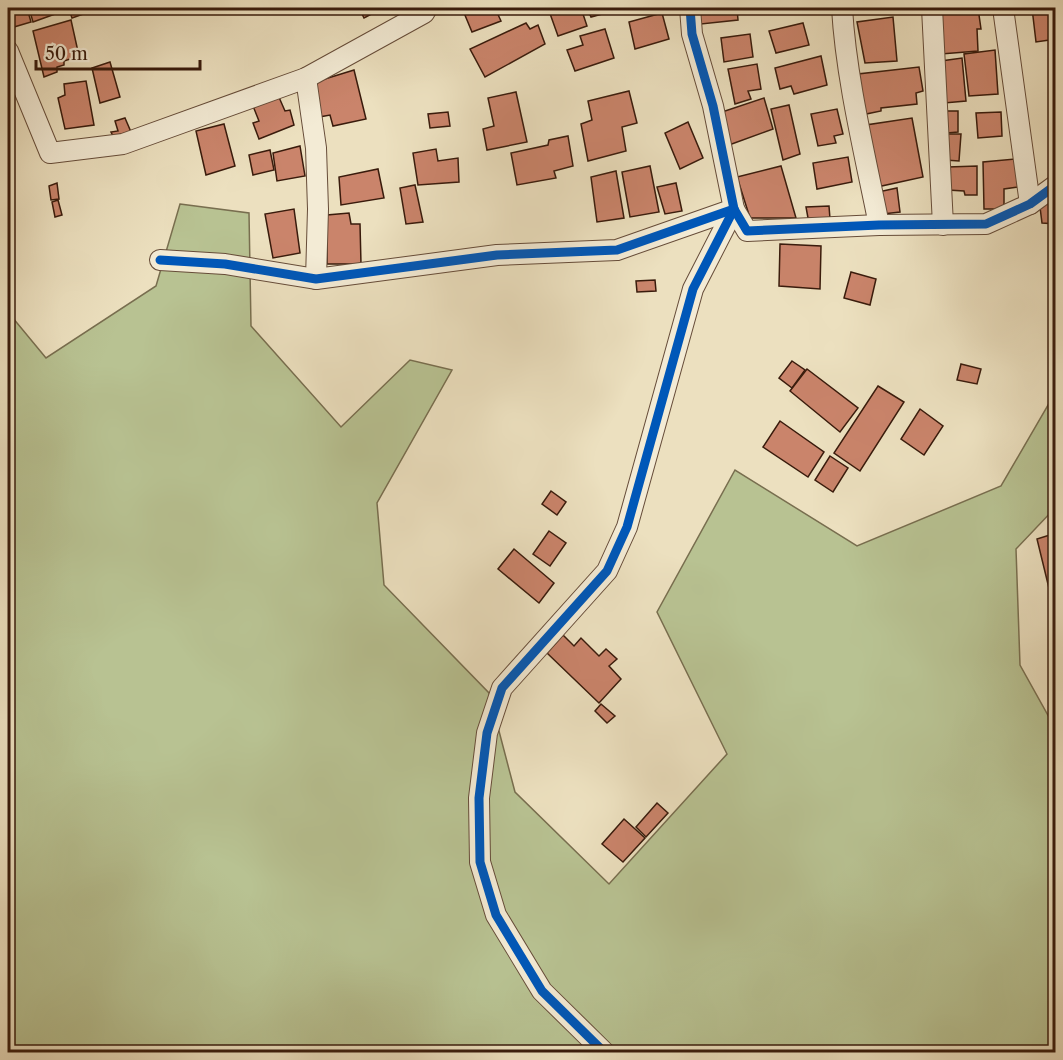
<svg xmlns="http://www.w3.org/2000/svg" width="1063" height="1060" font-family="'Libre Caslon Text',serif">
<rect width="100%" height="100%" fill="#ece0bf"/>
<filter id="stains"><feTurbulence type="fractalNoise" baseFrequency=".00333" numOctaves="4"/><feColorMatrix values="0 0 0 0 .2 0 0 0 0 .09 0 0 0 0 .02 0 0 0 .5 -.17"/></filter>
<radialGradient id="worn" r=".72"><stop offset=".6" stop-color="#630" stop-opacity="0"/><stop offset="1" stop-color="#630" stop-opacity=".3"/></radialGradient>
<polygon fill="#b8c292" stroke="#786e4f" stroke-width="1.5" points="180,204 249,213 251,326 341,427 410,360 452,370 377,503 384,585 489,693 515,792 609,884 727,754 657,612 735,470 857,546 1001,486 1055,393 1055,508 1016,549 1020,665 1055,728 1055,1052 8,1052 8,312 46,358 156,286"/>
<g fill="#ca846b" stroke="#391b0c" stroke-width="1.5">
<polygon points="10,8 27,8 31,22 14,27"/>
<polygon points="29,8 88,8 89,12 72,18 69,9 33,22"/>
<polygon points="359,8 383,8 364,18"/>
<polygon points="462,8 495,8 501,21 472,32"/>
<polygon points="548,8 581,8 587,26 558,36"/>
<polygon points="587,8 604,8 606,13 591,17"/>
<polygon points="699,8 737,8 738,20 701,24"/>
<polygon points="956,8 978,8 981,29 977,29 978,51 941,54 938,9"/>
<polygon points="1032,8 1056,8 1056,39 1036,42"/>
<polygon points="662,13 669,39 635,49 629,22"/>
<polygon points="893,17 897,61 865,63 857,22"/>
<polygon points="71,20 79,56 64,61 64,65 57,67 57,72 44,77 33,31"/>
<polygon points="526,23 530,29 538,25 545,44 485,77 470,49"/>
<polygon points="803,23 809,45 776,53 769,31"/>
<polygon points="605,29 614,58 575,71 567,50 583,45 580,36"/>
<polygon points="750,34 753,57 724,62 721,38"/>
<polygon points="995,50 998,94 969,96 964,54"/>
<polygon points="821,56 827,85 794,94 791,86 780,89 775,68"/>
<polygon points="962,58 966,101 944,103 941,61"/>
<polygon points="110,62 120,97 100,103 92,68"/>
<polygon points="757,64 761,89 748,91 751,99 735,104 728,69"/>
<polygon points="919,67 923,91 916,93 917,104 881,108 881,111 866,114 858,74"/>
<polygon points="354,70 366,119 333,126 330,115 319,117 315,82"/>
<polygon points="86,81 94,125 65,129 58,98 65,95 64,84"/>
<polygon points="629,91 637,123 622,127 626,151 588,161 581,124 592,120 588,101"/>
<polygon points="516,92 527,142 487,150 483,129 494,126 488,98"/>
<polygon points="278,95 285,111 290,110 294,125 259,139 253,123 259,121 253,106"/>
<polygon points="764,98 773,129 729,145 719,113"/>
<polygon points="789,105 800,154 783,160 771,109"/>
<polygon points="837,109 843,134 834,136 836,143 818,146 811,114"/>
<polygon points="945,111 958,111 958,132 947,133"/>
<polygon points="448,112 450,126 430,128 428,114"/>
<polygon points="1001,112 1002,136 978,138 976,113"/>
<polygon points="125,118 131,132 113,136 111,132 118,131 115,121"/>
<polygon points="912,118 923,177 877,187 866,125"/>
<polygon points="688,122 703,158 680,169 665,133"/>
<polygon points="224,124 235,166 206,175 196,131"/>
<polygon points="946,134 961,134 959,161 945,160"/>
<polygon points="568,136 573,166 554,171 556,178 517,185 511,153 548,145 549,140"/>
<polygon points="300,146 305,176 277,181 273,153"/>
<polygon points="436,149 438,161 458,158 459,182 418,185 413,153"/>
<polygon points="270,150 274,170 253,175 249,155"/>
<polygon points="848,157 852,182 817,189 813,163"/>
<polygon points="1015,159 1018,187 1004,189 1004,209 984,209 983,162"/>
<polygon points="650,166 659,212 630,217 622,172"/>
<polygon points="781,166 796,218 750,218 737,177"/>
<polygon points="977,166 977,195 965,195 964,191 948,190 948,167"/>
<polygon points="378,169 384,198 341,205 339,177"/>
<polygon points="616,171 624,218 597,222 591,177"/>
<polygon points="57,183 59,199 51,200 49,186"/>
<polygon points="676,183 682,211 665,214 657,187"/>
<polygon points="415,185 423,222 406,224 400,188"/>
<polygon points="897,188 900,212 883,214 878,192"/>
<polygon points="1056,195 1056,224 1042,223 1040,207"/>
<polygon points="58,200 62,215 55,217 52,202"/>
<polygon points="829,206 830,219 808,218 806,207"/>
<polygon points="294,209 300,253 273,258 265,214"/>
<polygon points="349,213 351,224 360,224 361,264 327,264 327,215"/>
<polygon points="780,244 821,246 820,289 779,286"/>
<polygon points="851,272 876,279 870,305 844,298"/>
<polygon points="655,280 656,291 637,292 636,281"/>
<polygon points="792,361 805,370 792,388 779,378"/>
<polygon points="961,364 981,369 977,384 957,380"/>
<polygon points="807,369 858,408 840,432 790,391"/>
<polygon points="878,386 904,402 860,471 834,453"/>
<polygon points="920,409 943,426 924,455 901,439"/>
<polygon points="780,421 824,452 808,477 763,447"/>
<polygon points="830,456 848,468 833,492 815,480"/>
<polygon points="551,491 566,502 557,515 542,504"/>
<polygon points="549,531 566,543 550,566 533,554"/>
<polygon points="1056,533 1056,617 1037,539"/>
<polygon points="514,549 554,583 539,603 498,569"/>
<polygon points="563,635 574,646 581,638 599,656 606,649 617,659 609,666 621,679 599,703 547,653"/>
<polygon points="601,704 615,716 607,723 595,711"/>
<polygon points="657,803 668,813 646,837 636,827"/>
<polygon points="624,819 645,838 623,862 602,844"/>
</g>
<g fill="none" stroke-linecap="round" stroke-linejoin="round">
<defs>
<g id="street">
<polyline points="690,8 692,34 713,106 734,209 747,231 879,225 986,224 1030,204 1056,185"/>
<path d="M842,8C846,78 865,155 879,225"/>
<polyline points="932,8 943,225"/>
<polyline points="1003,8 1030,204"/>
<polyline points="8,51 50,153 123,144 306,78 424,13 427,8"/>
<polyline points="306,78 316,148 318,209 316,279"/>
<polyline points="160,260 225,264 316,279 497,255 617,250 734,209"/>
<polyline points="604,1052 542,991 496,915 480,862 479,798 487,733 502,688 607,571 627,527 693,289 734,209"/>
</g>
</defs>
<use href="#street" stroke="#664c39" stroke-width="22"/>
<use href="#street" stroke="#f3ebd5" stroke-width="20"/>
<defs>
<g id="cycleway">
<polyline points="690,8 692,34 713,106 734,209 747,231 879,225 986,224 1030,204 1056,185"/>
<polyline points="160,260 225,264 316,279 497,255 617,250 734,209"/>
<polyline points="604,1052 542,991 496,915 480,862 479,798 487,733 502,688 607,571 627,527 693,289 734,209"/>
</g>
</defs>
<use href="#cycleway" stroke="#f3ebd5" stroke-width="13"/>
<use href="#cycleway" stroke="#0057b8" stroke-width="9"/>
</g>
<rect width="1063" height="1060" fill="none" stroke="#ece0bf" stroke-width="30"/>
<rect x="9" y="9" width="1045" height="1042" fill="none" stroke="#391b0c" stroke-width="3"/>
<rect x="15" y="15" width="1033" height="1030" fill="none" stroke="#391b0c" stroke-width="1.5"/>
<path d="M36 60v9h164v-9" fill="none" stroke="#391b0c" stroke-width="3"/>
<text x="45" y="60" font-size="18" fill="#391b0c" stroke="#f3ebd5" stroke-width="4.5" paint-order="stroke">50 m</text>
<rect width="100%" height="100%" filter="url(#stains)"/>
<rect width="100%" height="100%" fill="url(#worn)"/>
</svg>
